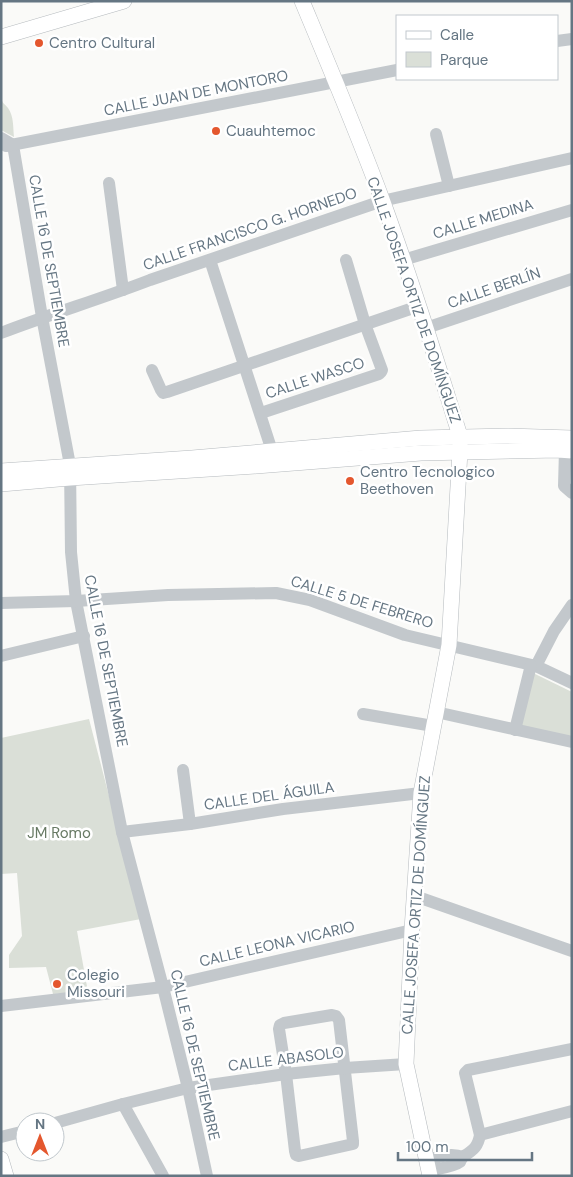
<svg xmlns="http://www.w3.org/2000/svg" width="573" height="1177" font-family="'DM Sans',sans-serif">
<rect width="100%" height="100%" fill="#fafaf8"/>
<g fill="#dadfd7">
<path d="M1,99C4,105 5,104 8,108C14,116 13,128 14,137L1,130Z"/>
<polygon points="529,671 572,692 572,737 516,725"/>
<polygon points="89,719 141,919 77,931 88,992 53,994 46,967 9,968 9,955 22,936 17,873 1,874 1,738"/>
</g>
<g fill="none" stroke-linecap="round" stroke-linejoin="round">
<defs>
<g id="major">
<path d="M302,1C330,68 358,134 383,202C411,279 436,358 460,436V451L449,645L421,793L412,930L406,1064L430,1176"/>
<polyline points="1,37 124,1"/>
<polyline points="1,471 192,458 421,438 508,436 572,438"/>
<polyline points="1,484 70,478 256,466 421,453 558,450 572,451"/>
<polyline points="1,1159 6,1176"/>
</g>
</defs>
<use href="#major" stroke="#b5babe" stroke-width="16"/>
<g stroke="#c3c8cc" stroke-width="12">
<polyline points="557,41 572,39"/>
<polyline points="436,134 449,186"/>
<polyline points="1,138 13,145 42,317 70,465 71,552 76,601 122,832 163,987 188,1088 207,1176"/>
<polyline points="6,146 397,70"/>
<polyline points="109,183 123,290"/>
<polyline points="210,260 272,451"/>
<polyline points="403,260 572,210"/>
<polyline points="426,328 572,279"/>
<path d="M1,333C50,314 101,299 150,280L382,201L572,158"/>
<polyline points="152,370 161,390 163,393 167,392 419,306"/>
<polyline points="261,413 379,374 381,372 382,370 365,324 346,260"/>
<polyline points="565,450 564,486 572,493"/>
<polyline points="1,603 76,601 168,595 276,593 310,600 405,635 536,666 572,683"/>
<polyline points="1,656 84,636"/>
<polyline points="536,666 554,631 572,605"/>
<polyline points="436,712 572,742"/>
<polyline points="363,714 433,726"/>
<polyline points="515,730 531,665"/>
<polyline points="183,770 190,824"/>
<polyline points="122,832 190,824 283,809 421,793"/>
<polyline points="415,896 572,951"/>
<polyline points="1,1006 163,987 412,930"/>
<polygon points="332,1015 336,1016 339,1020 353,1141 353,1144 299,1156 296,1155 295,1151 286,1074 279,1029 280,1025 284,1023"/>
<polyline points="123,1104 163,1176"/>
<polyline points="55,1123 123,1104 188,1088 286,1074 345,1068 406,1064"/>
<polyline points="480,1135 572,1111"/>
<polyline points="1,1137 25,1131"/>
<path d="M427,1160C438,1157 451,1152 463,1157"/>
<path d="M429,1171C436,1169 454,1167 460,1162C461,1160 462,1157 464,1156C474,1150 478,1146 480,1135L465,1073L468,1070L572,1049"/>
</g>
<use href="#major" stroke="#fff" stroke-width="15"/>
</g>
<g fill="#e4572e" stroke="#fff" stroke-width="2">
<circle cx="39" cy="43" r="5"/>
<circle cx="216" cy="131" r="5"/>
<circle cx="350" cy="481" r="5"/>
<circle cx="57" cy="984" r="5"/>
</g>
<g text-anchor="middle" stroke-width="5" stroke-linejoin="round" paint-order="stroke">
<g font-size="15" fill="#657683" stroke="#fff" text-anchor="start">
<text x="49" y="48">Centro Cultural</text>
<text x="226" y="136">Cuauhtemoc</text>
<text x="360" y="477">Centro Tecnologico<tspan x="360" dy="17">Beethoven</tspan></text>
<text x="67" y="980">Colegio<tspan x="67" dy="17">Missouri</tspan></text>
</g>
<g font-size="15" fill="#657683" stroke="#fff">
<text transform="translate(196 93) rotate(-11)" y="5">CALLE JUAN DE MONTORO</text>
<text transform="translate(483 219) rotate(-17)" y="5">CALLE MEDINA</text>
<text transform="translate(250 229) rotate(-19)" y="5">CALLE FRANCISCO G. HORNEDO</text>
<text transform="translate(49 261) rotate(80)" y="5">CALLE 16 DE SEPTIEMBRE</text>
<text transform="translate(494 288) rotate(-19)" y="5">CALLE BERLÍN</text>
<text transform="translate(414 300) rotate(71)" y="5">CALLE JOSEFA ORTIZ DE DOMÍNGUEZ</text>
<text transform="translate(315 378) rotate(-18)" y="5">CALLE WASCO</text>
<text transform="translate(362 602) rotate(17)" y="5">CALLE 5 DE FEBRERO</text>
<text transform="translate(106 661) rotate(79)" y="5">CALLE 16 DE SEPTIEMBRE</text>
<text transform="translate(269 796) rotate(-8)" y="5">CALLE DEL ÁGUILA</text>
<text transform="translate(416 905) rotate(-86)" y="5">CALLE JOSEFA ORTIZ DE DOMÍNGUEZ</text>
<text transform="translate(277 944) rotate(-13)" y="5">CALLE LEONA VICARIO</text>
<text transform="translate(195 1055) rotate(77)" y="5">CALLE 16 DE SEPTIEMBRE</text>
<text transform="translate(286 1059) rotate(-7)" y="5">CALLE ABASOLO</text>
</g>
<g font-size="15" fill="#687a64" stroke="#fff">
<text x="59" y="838">JM Romo</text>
</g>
</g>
<rect width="573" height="1177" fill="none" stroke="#657683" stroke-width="5"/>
<rect x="396" y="15" width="162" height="65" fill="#ffffff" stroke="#c1c8cd"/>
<rect x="406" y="31" width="25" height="8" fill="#ffffff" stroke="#c1c8cd"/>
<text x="440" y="40" font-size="15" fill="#657683">Calle</text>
<rect x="406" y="52" width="25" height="15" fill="#dadfd7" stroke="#c1c8cd"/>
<text x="440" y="65" font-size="15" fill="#657683">Parque</text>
<g transform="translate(40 1137)"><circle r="24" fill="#ffffff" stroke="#c1c8cd"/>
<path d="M0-4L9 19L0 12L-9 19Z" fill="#e4572e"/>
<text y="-8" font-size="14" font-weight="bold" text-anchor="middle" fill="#657683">N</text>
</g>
<path d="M398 1152v8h134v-8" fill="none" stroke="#657683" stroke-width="2.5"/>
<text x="406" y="1152" font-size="15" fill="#657683" stroke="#ffffff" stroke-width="4" paint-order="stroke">100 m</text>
</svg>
